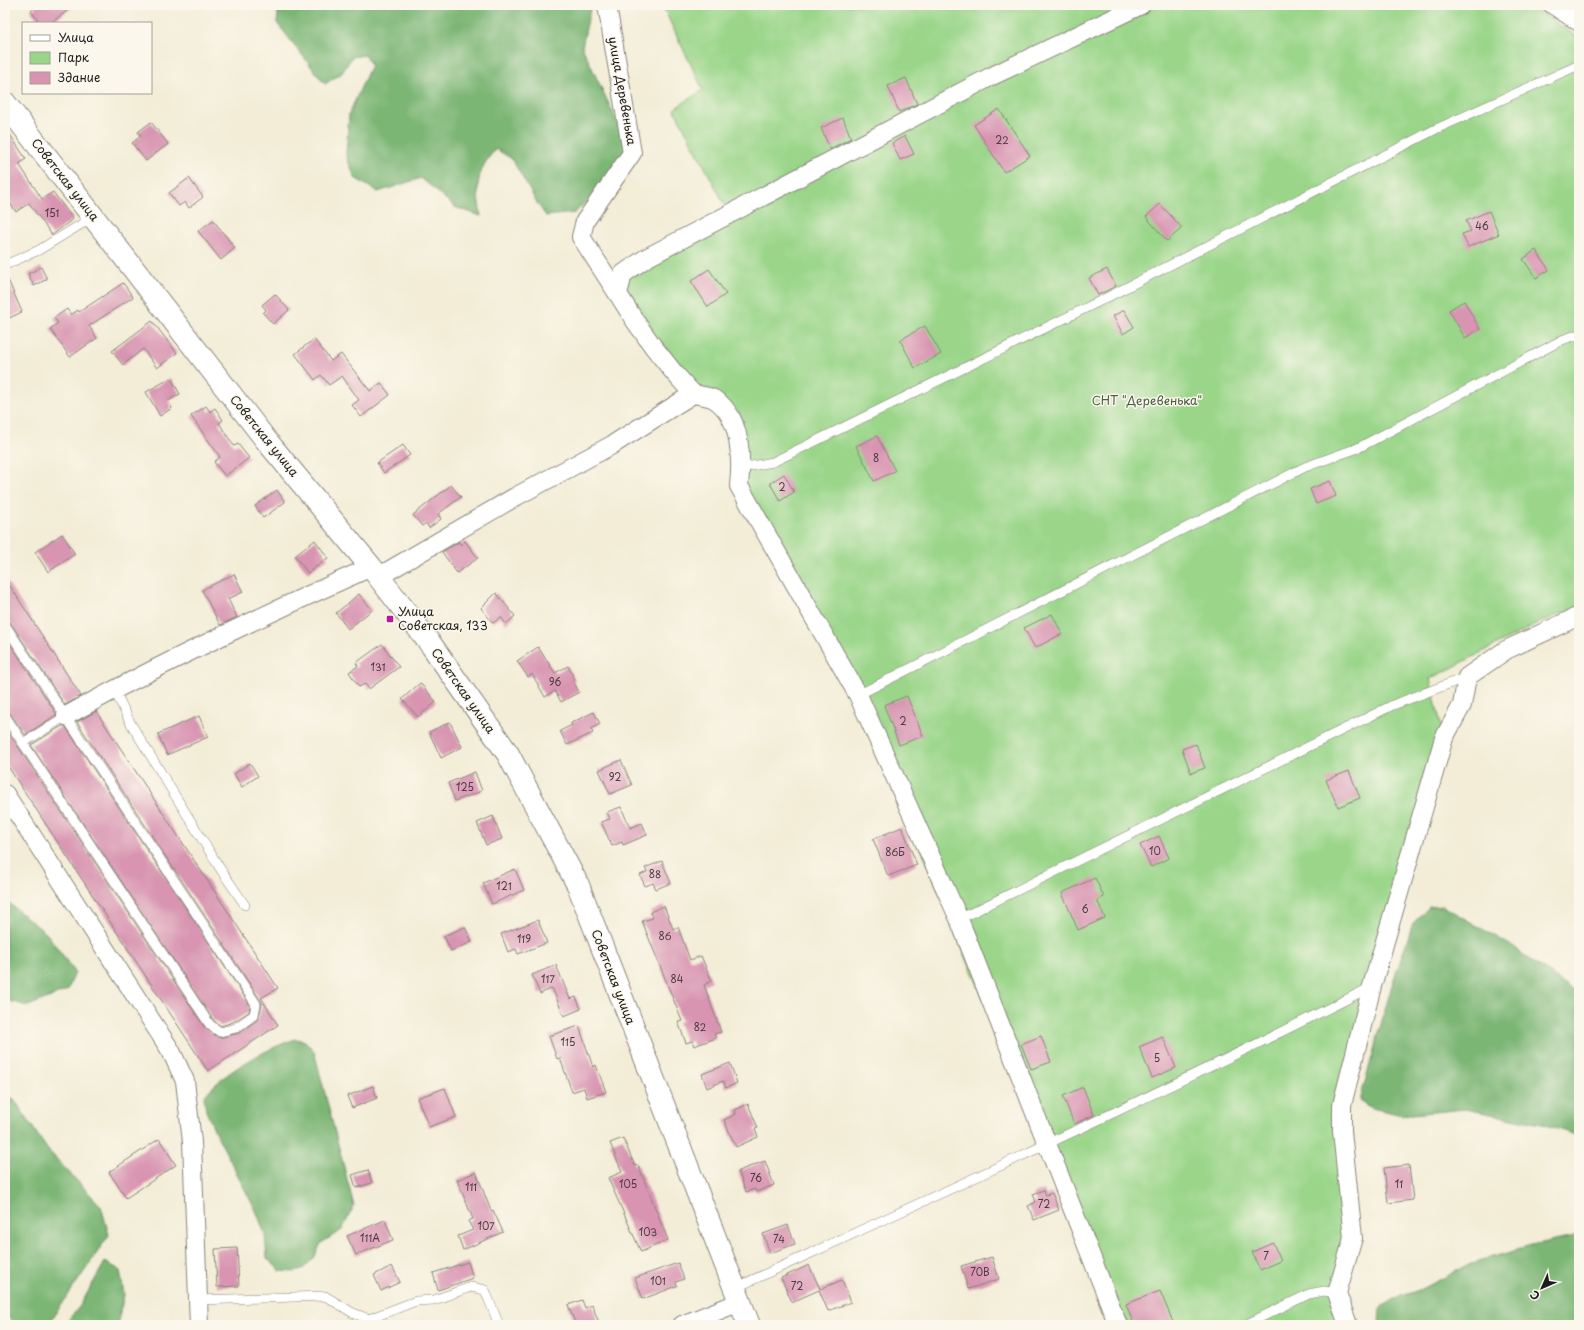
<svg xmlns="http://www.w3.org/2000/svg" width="1584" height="1330" font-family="'Playpen Sans',sans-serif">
<rect width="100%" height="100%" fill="#fbf7ec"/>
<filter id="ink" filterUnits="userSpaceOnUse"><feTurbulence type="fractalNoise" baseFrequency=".025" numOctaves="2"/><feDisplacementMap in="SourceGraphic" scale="8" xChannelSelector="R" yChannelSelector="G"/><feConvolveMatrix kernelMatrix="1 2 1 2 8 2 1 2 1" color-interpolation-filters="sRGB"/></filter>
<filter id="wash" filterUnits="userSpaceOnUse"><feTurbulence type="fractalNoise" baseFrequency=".012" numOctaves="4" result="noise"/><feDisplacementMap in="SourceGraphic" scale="16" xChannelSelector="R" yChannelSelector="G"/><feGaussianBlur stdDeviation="0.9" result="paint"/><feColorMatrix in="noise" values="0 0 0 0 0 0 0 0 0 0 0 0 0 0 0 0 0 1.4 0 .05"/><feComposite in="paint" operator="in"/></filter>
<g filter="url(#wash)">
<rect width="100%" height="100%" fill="#f3edd7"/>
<polygon fill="#9ad589" stroke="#5b7852" points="662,5 1530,5 1579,38 1579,606 1541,622 1430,679 1444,738 1342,1105 1353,1238 1337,1293 1348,1325 1118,1325 858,695 739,486 730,413 693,394 618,294 623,274 726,207 674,109 703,90"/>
<g fill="#7bb675" stroke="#4c6948">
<path d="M279,5H591L582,47L632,153L575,213L546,216L537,203L512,159L496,149C475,171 476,188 481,216L455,207L421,178L378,192L355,178L346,155L349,114L371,65L365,55L352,57L342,73L325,84L277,23Z"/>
<polygon points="5,900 47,934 75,972 68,990 28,1006 5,1000"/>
<polygon points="1443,906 1510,945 1579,995 1579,1136 1542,1124 1465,1109 1402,1115 1372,1108 1360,1100 1392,985 1413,923 1429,907"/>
<path d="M296,1039L305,1041L314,1051L354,1206L342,1230L321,1243L314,1258L304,1268L294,1272L280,1271L267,1258L265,1235L258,1215L215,1131L206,1111L204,1097C220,1074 269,1047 296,1039Z"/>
<polygon points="5,1096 14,1099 47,1149 101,1206 109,1235 54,1316 44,1325 15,1325 5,1314"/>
<polygon points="1579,1235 1579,1325 1379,1325 1380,1308 1401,1296 1422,1289 1472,1263 1542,1243"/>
<polygon points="105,1262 120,1270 124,1295 117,1325 64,1325 80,1306"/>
</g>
<g id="blocks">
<g fill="#d894b1">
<polygon points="38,5 75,5 51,23 40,23 31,11"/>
<polygon points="906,78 917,104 899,112 888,86"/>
<polygon points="999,109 1030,156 1004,172 974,125"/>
<polygon points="843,118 851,138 830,149 821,128"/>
<polygon points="151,122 168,144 146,161 132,143 141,136 138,132"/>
<polygon points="5,127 26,159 19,164 42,199 53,192 73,219 52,235 29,203 16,212 5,196"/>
<polygon points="905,136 914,154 900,160 892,143"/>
<polygon points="189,178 203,197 189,208 185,202 179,206 169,193"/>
<polygon points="1160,204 1182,228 1167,241 1146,217"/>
<polygon points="1489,211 1499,234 1468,247 1462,234 1471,231 1466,221"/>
<polygon points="213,220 235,248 221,260 198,231"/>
<polygon points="1536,250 1549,270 1536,278 1523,259"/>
<polygon points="41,267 47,279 34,286 28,274"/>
<polygon points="709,269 726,294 708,307 691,281"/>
<polygon points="1107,269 1116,286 1098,295 1089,278"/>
<polygon points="5,273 22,312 5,320"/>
<polygon points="123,283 133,297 89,326 97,338 70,357 50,329 58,323 54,318 67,309 71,315 78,310 79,312"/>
<polygon points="275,294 289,310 273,324 263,313 266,310 262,305"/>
<polygon points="1464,301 1480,329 1465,338 1449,310"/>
<polygon points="1124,310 1134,327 1123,334 1113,316"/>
<polygon points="152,321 177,353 157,368 143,349 123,365 112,351"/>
<polygon points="925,326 941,354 915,368 900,340"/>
<polygon points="314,339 331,361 341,354 370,391 381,383 390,395 361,417 352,405 359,400 342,376 329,385 321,375 315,380 295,354"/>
<polygon points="171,378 180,394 168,401 172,408 160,416 146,392"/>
<polygon points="206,406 210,412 215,408 223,420 219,423 234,446 238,444 249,458 225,476 214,462 220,457 191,416"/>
<polygon points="877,436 895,471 874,481 856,446"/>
<polygon points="403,445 410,455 384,473 377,463"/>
<polygon points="784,474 794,492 780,501 770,483"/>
<polygon points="1330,481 1336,496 1316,504 1310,489"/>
<polygon points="451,485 461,497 438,514 441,519 429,528 426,523 422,526 413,515"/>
<polygon points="277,490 285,502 263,518 255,506"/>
<polygon points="62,534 75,554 48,572 35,552"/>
<polygon points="315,540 328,558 308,573 295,556"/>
<polygon points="465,541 478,558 457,573 442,552 459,542 461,545"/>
<polygon points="234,574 243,592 228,599 237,617 220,625 202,590"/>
<polygon points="5,578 81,696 65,705 10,622 5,619"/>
<polygon points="496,593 515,616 506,624 501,617 493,623 481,608"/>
<polygon points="359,594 372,610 348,629 336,613"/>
<polygon points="1052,614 1062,634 1035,648 1024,628"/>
<polygon points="5,636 56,713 56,715 25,735 10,713 5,710"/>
<polygon points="382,644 399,667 369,689 365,684 359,687 349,672 358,666 356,663"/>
<polygon points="538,647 555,673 568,666 575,680 573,681 579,692 561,702 555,691 545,697 532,674 528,677 517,661"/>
<polygon points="420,683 436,702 418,717 402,699"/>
<polygon points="907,696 923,736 899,745 884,705"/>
<polygon points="96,711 278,988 261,998 278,1025 208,1071 5,762 5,727 205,1028 219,1038 239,1033 258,1019 262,1005 261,1001 77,722"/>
<polygon points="594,712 600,724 591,729 593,733 567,745 560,731 572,725 571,723"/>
<polygon points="199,716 208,737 167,755 158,734"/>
<polygon points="450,722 462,747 441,758 429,732"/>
<polygon points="62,726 65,726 250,1005 249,1012 233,1022 221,1026 214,1021 31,745"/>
<polygon points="1196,744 1205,768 1191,773 1182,749"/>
<polygon points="621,760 632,785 610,794 599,770"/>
<polygon points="250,763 258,776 242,787 234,774"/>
<polygon points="1349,771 1360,798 1338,807 1326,780"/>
<polygon points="475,772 482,791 455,801 448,783"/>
<polygon points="621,807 630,828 642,823 647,835 623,845 622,842 612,846 601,822 610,819 607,812"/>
<polygon points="493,816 502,839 486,845 477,823"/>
<polygon points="902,827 917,865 888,876 873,839"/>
<polygon points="1159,836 1169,858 1151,867 1140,845"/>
<polygon points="662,861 671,883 656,889 653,883 645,886 640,875 647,872 645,868"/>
<polygon points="515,869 524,890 492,904 483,883"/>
<polygon points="1095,878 1104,897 1097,900 1105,918 1078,930 1062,893"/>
<polygon points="664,906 673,929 678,927 690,960 701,956 712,981 704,985 721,1032 714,1034 716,1038 694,1046 692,1041 686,1043 678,1022 682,1021 642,921 653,918 650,912"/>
<polygon points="538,920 547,943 518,954 516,949 508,952 501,934"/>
<polygon points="465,927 472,942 451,951 444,936"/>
<polygon points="556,965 570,999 576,997 581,1009 564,1016 552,988 540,994 532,975"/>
<polygon points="579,1026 593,1067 596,1065 606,1092 587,1098 584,1088 572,1092 560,1058 557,1059 549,1036"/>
<polygon points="1041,1036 1051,1062 1031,1069 1021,1044"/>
<polygon points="1163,1037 1176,1068 1152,1078 1139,1047"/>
<polygon points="730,1063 737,1083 726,1088 723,1081 707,1088 702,1074"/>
<polygon points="373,1086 377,1098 352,1108 347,1096"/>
<polygon points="1083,1087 1094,1115 1074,1124 1063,1096"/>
<polygon points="445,1088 456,1117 429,1127 417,1098"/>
<polygon points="748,1104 758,1128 755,1129 758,1137 736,1147 724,1120 736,1114 735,1110"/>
<polygon points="623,1138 635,1166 638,1165 668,1240 641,1252 608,1178 622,1172 610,1143"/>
<polygon points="159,1139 176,1165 126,1198 109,1172"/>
<polygon points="765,1161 774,1185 756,1192 755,1189 746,1192 738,1171"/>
<polygon points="1409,1165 1413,1200 1388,1203 1384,1168"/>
<polygon points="368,1170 372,1183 356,1188 352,1175"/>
<polygon points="476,1172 491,1211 493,1210 503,1232 463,1250 458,1236 473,1230 468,1221 473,1219 457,1180"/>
<polygon points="1044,1190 1046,1195 1052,1193 1059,1210 1034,1220 1028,1206 1036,1202 1033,1194"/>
<polygon points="385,1220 393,1240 356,1255 347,1236"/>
<polygon points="788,1225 795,1244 770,1253 763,1234"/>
<polygon points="1273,1243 1281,1261 1260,1270 1252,1252"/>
<polygon points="237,1248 239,1286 217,1287 215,1249"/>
<polygon points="992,1257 999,1279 968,1289 961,1266"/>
<polygon points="468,1262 473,1278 438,1290 433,1273"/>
<polygon points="678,1263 684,1279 676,1282 677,1286 643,1299 635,1278"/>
<polygon points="809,1265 820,1289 842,1280 851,1302 828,1311 819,1290 792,1302 781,1278"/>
<polygon points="392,1266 400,1282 381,1291 374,1275"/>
<polygon points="1160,1291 1173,1322 1166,1325 1134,1325 1126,1304"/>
<polygon points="582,1300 585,1308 592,1305 600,1325 576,1325 568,1305"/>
</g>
</g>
</g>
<g filter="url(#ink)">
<use href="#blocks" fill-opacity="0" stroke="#88847a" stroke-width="1"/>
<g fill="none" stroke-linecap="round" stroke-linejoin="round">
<defs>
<g id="lane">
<polyline points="5,265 39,250 93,217"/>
<polyline points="741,468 773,462 1098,302 1436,129 1579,65"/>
<polyline points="5,625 256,1004 254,1015 236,1028 220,1032 210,1025 5,716"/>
<polyline points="114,689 131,724 221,870 245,905"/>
<polyline points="858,695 1305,467 1358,448 1562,340 1579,334"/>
<polyline points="23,743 66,716"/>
<polyline points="959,919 1393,705 1467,677"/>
<path d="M735,1288C948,1190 1162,1093 1371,987"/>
<polyline points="198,1300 325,1296 353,1313 369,1319 416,1301 434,1300 471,1287 485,1290 499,1325"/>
<polyline points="1245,1325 1309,1294 1324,1291 1337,1293"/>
</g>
<g id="street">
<polyline points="607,5 632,153 585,221 581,237 618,294"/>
<polyline points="1553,5 1579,22"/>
<path d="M693,394C664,363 640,331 618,294L623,274L646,258L990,77L1141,5"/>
<path d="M378,577L515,497L612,445L693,394C699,395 709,396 714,399C741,416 742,457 739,486L858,695L959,919L1118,1325"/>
<path d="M66,716C165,661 268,613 371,567"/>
<polyline points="5,794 171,1051 185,1081 192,1142 199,1325"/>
<polyline points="682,1325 740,1302"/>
<polyline points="1348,1325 1337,1293 1353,1238 1342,1131 1342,1105 1372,986 1444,738 1462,705 1467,677 1506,650 1579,616"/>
</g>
<polyline id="secondary" points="5,103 266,440 371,567 432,646 508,754 578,885 749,1325"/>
</defs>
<use href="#lane" stroke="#88847a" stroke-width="10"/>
<use href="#street" stroke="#88847a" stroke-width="20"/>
<use href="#secondary" stroke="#88847a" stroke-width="24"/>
<use href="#lane" stroke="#fff" stroke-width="9"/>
<use href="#street" stroke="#fff" stroke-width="18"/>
<use href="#secondary" stroke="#fff" stroke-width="22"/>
</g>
</g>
<rect fill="#b5179e" stroke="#fbf7ec" stroke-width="1.5" x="386" y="615" width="8" height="8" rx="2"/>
<g text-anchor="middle" stroke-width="3" stroke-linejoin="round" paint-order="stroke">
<g font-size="10" fill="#4b3a41">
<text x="1002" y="144">22</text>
<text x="52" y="217">151</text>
<text x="1482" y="230">46</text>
<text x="876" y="462">8</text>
<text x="782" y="491">2</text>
<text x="378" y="671">131</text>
<text x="555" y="686">96</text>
<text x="903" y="725">2</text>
<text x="615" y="781">92</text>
<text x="465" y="791">125</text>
<text x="1155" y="855">10</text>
<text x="895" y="856">86Б</text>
<text x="655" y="878">88</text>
<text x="504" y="890">121</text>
<text x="1085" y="913">6</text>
<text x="665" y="940">86</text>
<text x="524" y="943">119</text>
<text x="548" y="983">117</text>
<text x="677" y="983">84</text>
<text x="700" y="1031">82</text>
<text x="568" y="1046">115</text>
<text x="1157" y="1062">5</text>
<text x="756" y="1182">76</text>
<text x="628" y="1188">105</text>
<text x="1399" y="1188">11</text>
<text x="471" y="1191">111</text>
<text x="1044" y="1208">72</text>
<text x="486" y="1230">107</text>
<text x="648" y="1236">103</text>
<text x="370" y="1242">111А</text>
<text x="779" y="1243">74</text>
<text x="1266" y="1260">7</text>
<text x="980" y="1276">70В</text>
<text x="658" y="1285">101</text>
<text x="797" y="1290">72</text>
</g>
<g font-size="12" fill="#1c1c1c" stroke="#fbf7ec">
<text transform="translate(622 91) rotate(80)" y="4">улица Деревенька</text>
<text transform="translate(65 180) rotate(52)" y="4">Советская улица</text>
<text transform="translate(264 436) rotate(51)" y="4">Советская улица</text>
<text transform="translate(463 691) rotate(55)" y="4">Советская улица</text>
<text transform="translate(613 977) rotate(69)" y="4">Советская улица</text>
</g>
<g font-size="12" fill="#485d42" stroke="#fbf7ec">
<text x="1147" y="405">СНТ "Деревенька"</text>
</g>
<g font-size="12" fill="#1c1c1c" stroke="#fbf7ec" text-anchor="start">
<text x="398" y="616">Улица<tspan x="398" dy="14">Советская, 133</tspan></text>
</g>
</g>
<rect width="1584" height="1330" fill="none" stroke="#fbf7ec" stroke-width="20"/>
<rect x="22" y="22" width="130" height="72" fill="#fbf7ec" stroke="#a29f99"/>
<rect x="30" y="35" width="20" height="6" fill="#ffffff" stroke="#a29f99"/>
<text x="58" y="42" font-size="12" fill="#1c1c1c">Улица</text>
<rect x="30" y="52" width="20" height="12" fill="#9ad589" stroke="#a29f99"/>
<text x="58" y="62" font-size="12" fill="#1c1c1c">Парк</text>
<rect x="30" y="72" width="20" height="12" fill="#d894b1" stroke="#a29f99"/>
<text x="58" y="82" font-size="12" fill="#1c1c1c">Здание</text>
<g transform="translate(1542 1288) rotate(225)" stroke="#fbf7ec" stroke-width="3" paint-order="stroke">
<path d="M0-3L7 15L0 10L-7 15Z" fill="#1c1c1c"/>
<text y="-6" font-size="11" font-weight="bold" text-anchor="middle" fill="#1c1c1c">С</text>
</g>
</svg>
